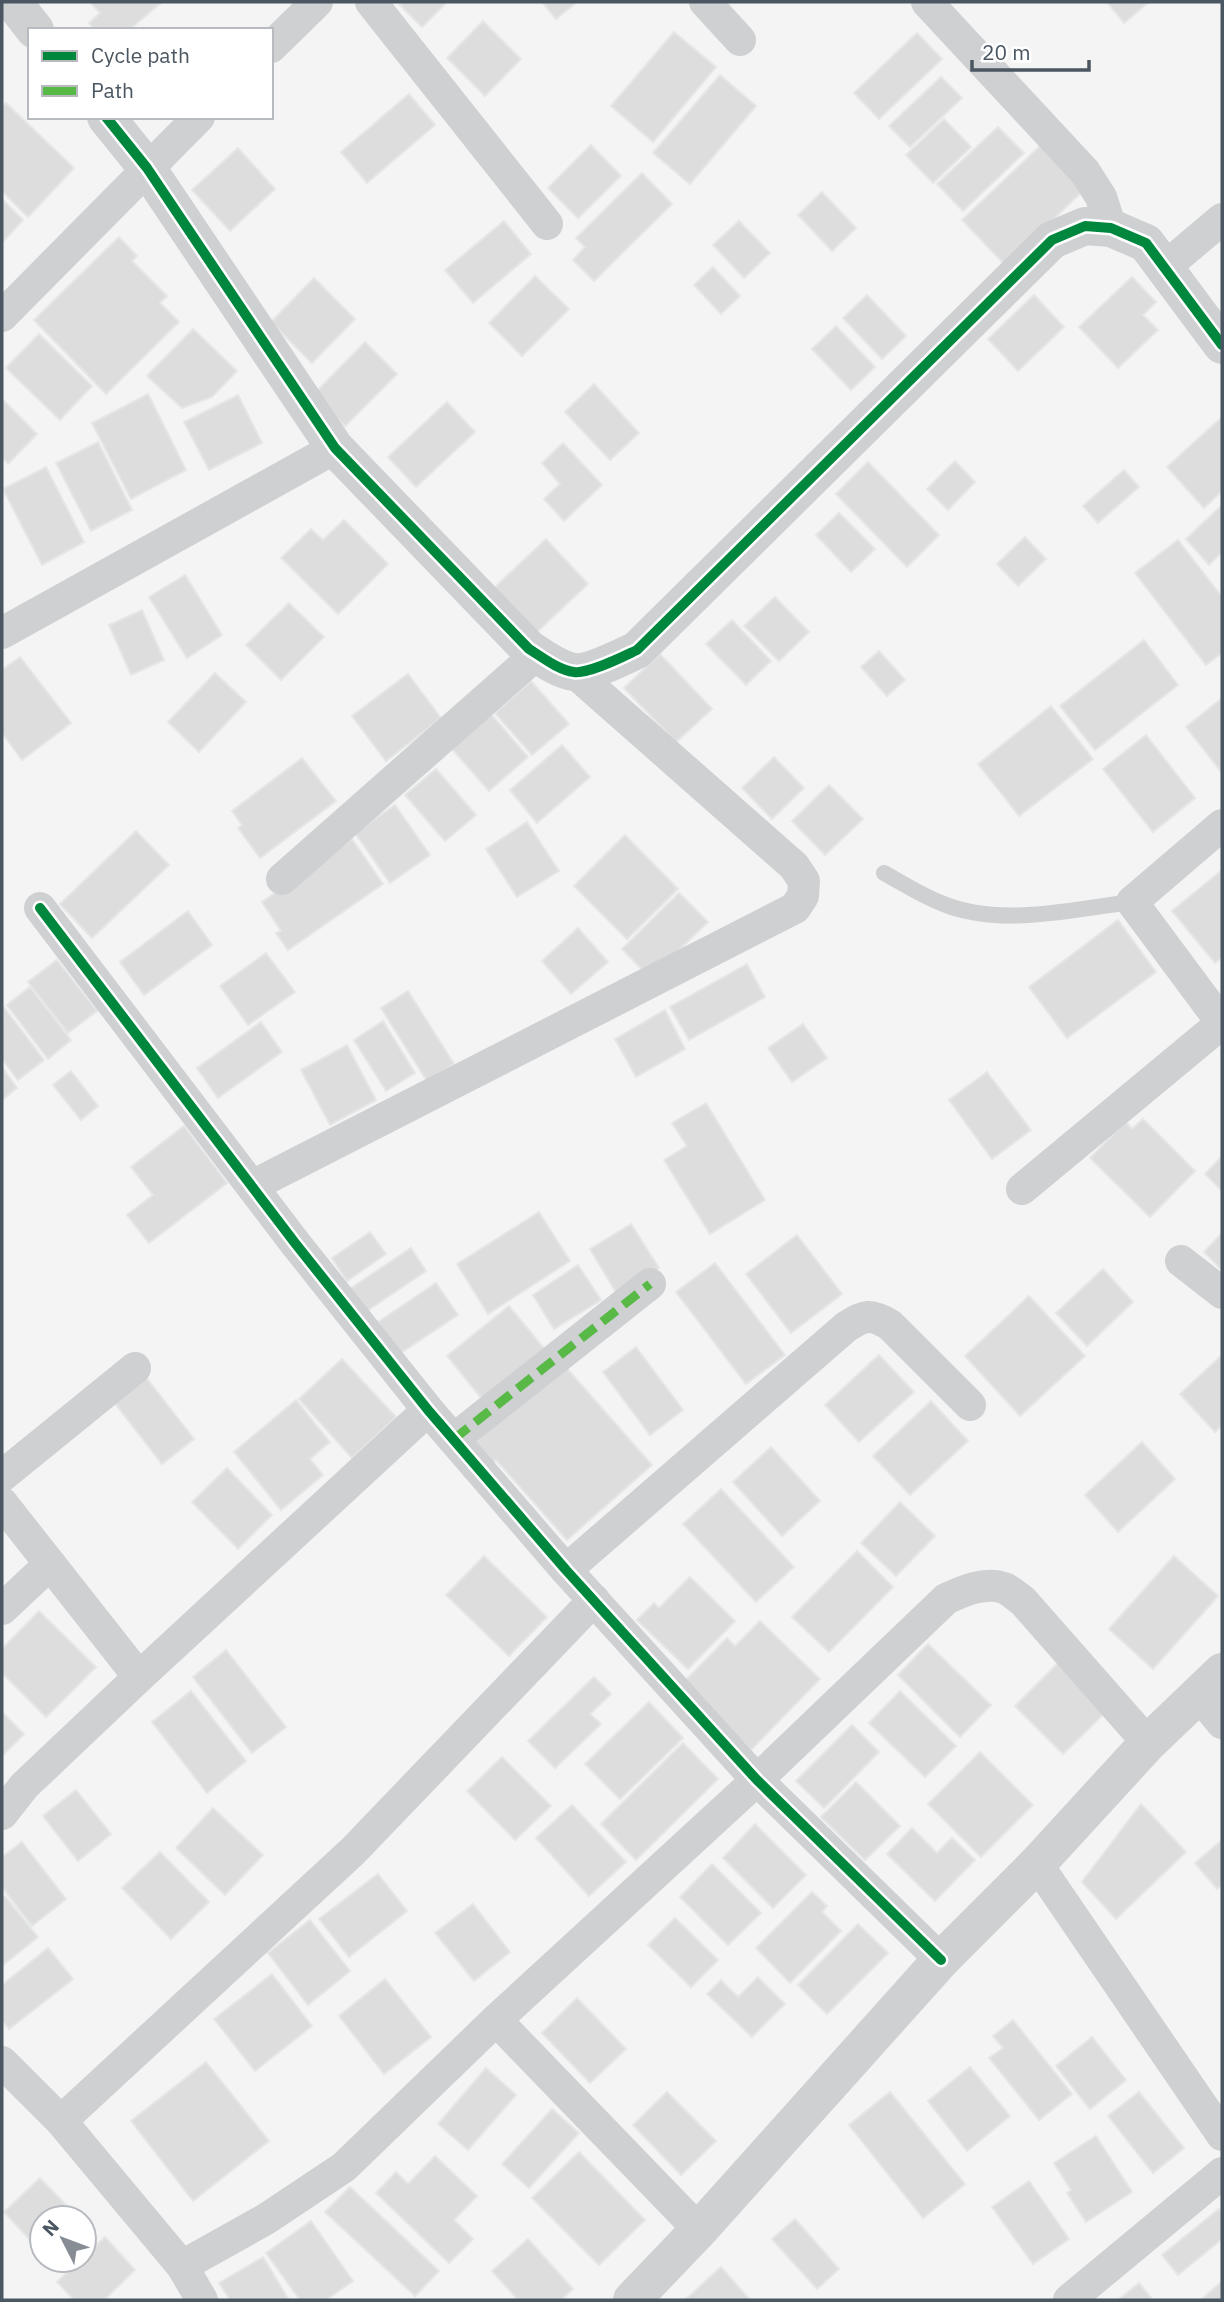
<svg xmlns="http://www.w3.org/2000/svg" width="1224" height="2302" font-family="'IBM Plex Sans',sans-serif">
<rect width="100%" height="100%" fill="#f4f4f4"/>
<g fill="#ddddde" stroke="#e5e6e7" stroke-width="2">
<polygon points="90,2 162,2 129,30 94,30 89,23 100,13"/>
<polygon points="403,2 447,2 422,27 400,5"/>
<polygon points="542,2 577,2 556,19"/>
<polygon points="1107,2 1149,2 1124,23"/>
<polygon points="483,21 521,59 485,96 447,58"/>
<polygon points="674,32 716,67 653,142 611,106"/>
<polygon points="917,33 942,59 879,119 854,93"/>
<polygon points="720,75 756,106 690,184 653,153"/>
<polygon points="941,77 962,98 910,147 889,126"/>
<polygon points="409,94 435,125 367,183 341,152"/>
<polygon points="6,103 74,168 28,217 2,191 2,107"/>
<polygon points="944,119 971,147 933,183 906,155"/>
<polygon points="998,127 1024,153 963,211 937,184"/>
<polygon points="591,145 621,176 578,218 548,188"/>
<polygon points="1040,146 1083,191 1005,265 962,220"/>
<polygon points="238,148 275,189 230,231 192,190"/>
<polygon points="642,173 672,204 594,281 573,260 585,247 576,238"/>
<polygon points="822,192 856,228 832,251 798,215"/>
<polygon points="2,199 23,220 2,243"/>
<polygon points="504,221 531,254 473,303 445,270"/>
<polygon points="739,221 770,253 744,278 713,245"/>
<polygon points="119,237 137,256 132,261 167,296 160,303 179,322 106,394 34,320"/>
<polygon points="713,267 740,296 721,314 694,285"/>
<polygon points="535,276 569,309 522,356 489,323"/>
<polygon points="1132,277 1156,302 1143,315 1158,330 1118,368 1079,327"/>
<polygon points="314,278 355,319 312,363 271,322"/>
<polygon points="867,295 906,336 882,359 843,318"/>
<polygon points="1034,295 1064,327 1018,371 988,339"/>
<polygon points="836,326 875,367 851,390 812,349"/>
<polygon points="193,329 237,371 212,397 182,408 147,376"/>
<polygon points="39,334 92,386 60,420 6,368"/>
<polygon points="365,342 397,374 345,426 313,395"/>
<polygon points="594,384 639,433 610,460 565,412"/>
<polygon points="148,394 186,470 131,499 92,423"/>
<polygon points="238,395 262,443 209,470 184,422"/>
<polygon points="2,399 37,434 8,464 2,457"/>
<polygon points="447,402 475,432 416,487 388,457"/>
<polygon points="1222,417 1222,491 1204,508 1167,467"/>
<polygon points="98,442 132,510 91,531 56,463"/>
<polygon points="563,443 602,485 564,521 544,499 560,484 542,463"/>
<polygon points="955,461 975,482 948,510 927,489"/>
<polygon points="868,462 939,535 907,567 836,494"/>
<polygon points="46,467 84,542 42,565 3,489"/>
<polygon points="1124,470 1139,487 1098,523 1083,506"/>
<polygon points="1222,505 1222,552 1209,565 1186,539"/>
<polygon points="839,513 875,549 851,572 816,535"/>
<polygon points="344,520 388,564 338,614 281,558 311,529 323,540"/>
<polygon points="1025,537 1046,559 1018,586 997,564"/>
<polygon points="546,539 588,584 535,634 493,589"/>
<polygon points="1178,540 1222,597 1222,653 1206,665 1135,573"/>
<polygon points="185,575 222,635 187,658 149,597"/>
<polygon points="775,597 809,632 779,661 744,626"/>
<polygon points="289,603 324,637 281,680 246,645"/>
<polygon points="142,610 164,660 131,675 109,625"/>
<polygon points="732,620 771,661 746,685 706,644"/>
<polygon points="1144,640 1178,685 1095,750 1060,706"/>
<polygon points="879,651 905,680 887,696 861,667"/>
<polygon points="660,654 712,709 676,742 624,688"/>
<polygon points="20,657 71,723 22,760 2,733 2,670"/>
<polygon points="215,673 246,702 199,752 168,722"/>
<polygon points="408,674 441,718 386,761 352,716"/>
<polygon points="531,681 569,724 532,755 495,713"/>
<polygon points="1222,698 1222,773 1186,727"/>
<polygon points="1051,706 1093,759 1019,816 978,764"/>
<polygon points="491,714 528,757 489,791 451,748"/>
<polygon points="1146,735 1195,798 1153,832 1103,769"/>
<polygon points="562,745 590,777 537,823 510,790"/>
<polygon points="774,757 804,788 772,819 742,788"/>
<polygon points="302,758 336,801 260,858 238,828 242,825 232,811"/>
<polygon points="436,769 476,815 445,841 405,795"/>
<polygon points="829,785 863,819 825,855 792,821"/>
<polygon points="395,805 430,855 390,883 355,833"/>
<polygon points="527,822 559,871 517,897 486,849"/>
<polygon points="136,831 169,865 92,938 60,904"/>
<polygon points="625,835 678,889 627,939 574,886"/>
<polygon points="352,839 383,884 288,950 276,933 281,931 262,902"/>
<polygon points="1222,870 1222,957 1215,963 1172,911"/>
<polygon points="679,893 708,922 650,978 622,949"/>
<polygon points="188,911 212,945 144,995 120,962"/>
<polygon points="1118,920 1156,972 1067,1038 1029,987"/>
<polygon points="578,928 608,962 571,994 542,961"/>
<polygon points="266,953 295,992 248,1025 220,986"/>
<polygon points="57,960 97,1011 68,1033 28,982"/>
<polygon points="747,964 765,997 689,1040 670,1007"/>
<polygon points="30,987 71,1040 48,1059 7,1005"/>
<polygon points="408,991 454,1064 427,1081 381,1008"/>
<polygon points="3,1006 44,1060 18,1080 2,1059"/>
<polygon points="665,1010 685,1049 636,1077 615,1039"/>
<polygon points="383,1021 415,1073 386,1091 354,1040"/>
<polygon points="261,1022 282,1052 218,1098 197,1068"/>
<polygon points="803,1024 827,1058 792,1082 768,1048"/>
<polygon points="347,1045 376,1100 330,1125 301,1070"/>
<polygon points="2,1067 17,1088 2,1100"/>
<polygon points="71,1071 98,1106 81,1120 53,1085"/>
<polygon points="987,1072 1031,1130 992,1159 949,1100"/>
<polygon points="706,1103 765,1200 710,1234 664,1160 687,1146 672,1123"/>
<polygon points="1143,1119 1195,1171 1150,1217 1090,1158 1126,1122 1132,1129"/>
<polygon points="184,1126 227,1183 149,1243 127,1215 153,1195 131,1167"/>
<polygon points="1222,1156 1222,1191 1205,1174"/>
<polygon points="539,1212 570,1261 488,1314 457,1264"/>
<polygon points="631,1224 659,1268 617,1294 590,1249"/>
<polygon points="370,1232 386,1254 347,1281 332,1258"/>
<polygon points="1222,1233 1222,1270 1204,1252"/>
<polygon points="797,1235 842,1294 791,1333 746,1274"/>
<polygon points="411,1248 426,1271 364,1313 348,1290"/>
<polygon points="715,1263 785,1355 746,1384 676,1292"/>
<polygon points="578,1265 601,1300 554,1329 533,1295"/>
<polygon points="1103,1269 1133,1302 1087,1346 1056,1313"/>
<polygon points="436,1283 458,1315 399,1354 378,1322"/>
<polygon points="1029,1296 1085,1356 1020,1416 965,1356"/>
<polygon points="509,1306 548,1353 486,1404 447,1356"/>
<polygon points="636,1347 683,1410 650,1435 603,1372"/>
<polygon points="879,1355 914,1392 859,1442 825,1405"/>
<polygon points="1222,1355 1222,1425 1215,1432 1180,1394"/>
<polygon points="342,1359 396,1417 352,1458 299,1399"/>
<polygon points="563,1364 652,1465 567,1540 496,1460 488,1468 470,1447"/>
<polygon points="145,1376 194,1439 162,1464 113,1401"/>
<polygon points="296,1400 330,1442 310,1459 323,1475 281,1510 234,1452"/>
<polygon points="931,1401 968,1441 910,1495 873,1456"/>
<polygon points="1142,1442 1175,1479 1118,1532 1085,1495"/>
<polygon points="771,1447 820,1501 782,1536 733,1482"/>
<polygon points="227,1468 272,1515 238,1549 192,1502"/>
<polygon points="721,1489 794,1567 756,1602 683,1524"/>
<polygon points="900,1502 935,1536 896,1576 861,1543"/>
<polygon points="857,1551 893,1587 829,1652 792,1617"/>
<polygon points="484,1556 547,1617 509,1656 446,1595"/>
<polygon points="1174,1556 1218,1596 1153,1669 1109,1629"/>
<polygon points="690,1577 735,1621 688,1669 637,1620 654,1603 659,1608"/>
<polygon points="39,1611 96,1667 46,1717 2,1673 2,1649"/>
<polygon points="760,1621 820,1679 751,1750 683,1683 727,1638 735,1646"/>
<polygon points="928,1644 991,1705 960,1737 898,1675"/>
<polygon points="226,1650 286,1727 252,1753 193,1677"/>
<polygon points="1059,1662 1108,1710 1063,1754 1015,1706"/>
<polygon points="594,1677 611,1694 590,1714 601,1724 555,1768 528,1741"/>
<polygon points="191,1691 246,1761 207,1793 152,1722"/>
<polygon points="900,1691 956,1746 925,1777 869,1723"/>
<polygon points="649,1702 683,1738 620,1799 585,1764"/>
<polygon points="2,1712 24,1734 2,1756"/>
<polygon points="852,1725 879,1752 824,1808 796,1781"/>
<polygon points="683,1743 718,1779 636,1860 601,1824"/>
<polygon points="980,1752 1033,1805 981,1857 928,1804"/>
<polygon points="502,1757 551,1806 515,1840 467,1791"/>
<polygon points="856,1782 900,1826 865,1860 821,1817"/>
<polygon points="76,1790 111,1834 78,1861 43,1816"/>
<polygon points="1141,1804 1186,1852 1116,1919 1082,1882"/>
<polygon points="572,1805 626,1862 589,1896 536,1838"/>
<polygon points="213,1808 263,1855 225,1895 176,1848"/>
<polygon points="755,1824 806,1875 773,1908 723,1858"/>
<polygon points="912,1828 937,1853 952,1838 975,1860 935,1901 887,1854"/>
<polygon points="1222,1840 1222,1885 1217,1889 1195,1863"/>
<polygon points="22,1842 66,1899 32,1926 2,1887 2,1857"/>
<polygon points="160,1852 209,1902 171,1939 122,1888"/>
<polygon points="712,1864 761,1913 728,1945 680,1897"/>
<polygon points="378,1874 407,1911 349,1957 319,1919"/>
<polygon points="812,1892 827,1906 822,1912 841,1931 790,1983 756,1948"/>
<polygon points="5,1896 38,1937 2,1966 2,1898"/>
<polygon points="473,1904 510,1952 474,1981 435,1933"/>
<polygon points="675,1918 718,1960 691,1987 648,1945"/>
<polygon points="310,1920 350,1971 308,2005 268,1953"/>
<polygon points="858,1924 888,1953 827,2014 798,1985"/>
<polygon points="48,1948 73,1979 9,2029 2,2020 2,1985"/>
<polygon points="272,1974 312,2026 255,2071 214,2019"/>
<polygon points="758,1977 785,2004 752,2037 707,1994 721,1980 738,1997"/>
<polygon points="385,1979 431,2037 384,2074 339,2016"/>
<polygon points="577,1998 626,2049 590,2083 542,2033"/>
<polygon points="1013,2020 1072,2094 1039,2120 989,2058 1003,2048 993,2036"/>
<polygon points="1092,2037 1126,2080 1090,2109 1056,2066"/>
<polygon points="206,2062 269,2141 193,2201 131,2121"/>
<polygon points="970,2067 1010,2116 967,2151 928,2101"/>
<polygon points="486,2068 516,2095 468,2150 438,2124"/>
<polygon points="667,2092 716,2141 681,2175 633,2125"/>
<polygon points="890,2092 965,2184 923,2218 849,2125"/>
<polygon points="1139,2092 1184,2148 1153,2173 1108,2116"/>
<polygon points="552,2109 579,2133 529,2188 502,2164"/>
<polygon points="1096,2136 1132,2192 1086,2222 1067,2193 1071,2190 1054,2163"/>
<polygon points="579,2152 645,2220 599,2265 532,2198"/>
<polygon points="435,2156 477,2196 454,2220 473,2239 449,2263 376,2193 396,2172 408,2184"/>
<polygon points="40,2178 67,2206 55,2218 42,2218 42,2230 31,2241 4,2212"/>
<polygon points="1029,2181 1069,2239 1033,2264 992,2207"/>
<polygon points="350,2187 439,2271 415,2296 325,2212"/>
<polygon points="1219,2209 1222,2213 1222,2239 1178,2275 1162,2255"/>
<polygon points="795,2219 839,2269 817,2289 772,2239"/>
<polygon points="311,2221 353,2281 326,2300 300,2300 266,2253"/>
<polygon points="105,2237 135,2270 104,2300 74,2300 57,2282 80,2260 84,2260 84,2257"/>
<polygon points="528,2239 573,2289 561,2300 518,2300 492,2271"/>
<polygon points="263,2257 289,2300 230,2300 219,2283"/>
<polygon points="721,2267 750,2300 685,2300"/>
<polygon points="1222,2281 1222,2300 1205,2300 1203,2298"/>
<polygon points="1139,2283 1153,2300 1118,2300"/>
</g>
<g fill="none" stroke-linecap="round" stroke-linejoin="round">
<path stroke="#ced0d2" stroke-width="16" d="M884,873C902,883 921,895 941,903C1000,928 1072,909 1132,902"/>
<g stroke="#ced0d2" stroke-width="32">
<polyline points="371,2 547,224"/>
<polyline points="705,2 740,40"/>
<polyline points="927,2 1085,172 1101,197 1111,228"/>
<polyline points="271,47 317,2"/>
<polyline points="1164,268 1222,219"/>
<polyline points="2,316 199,117"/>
<polyline points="2,633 335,448"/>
<polyline points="282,879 537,654"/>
<polyline points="40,908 295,1243 428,1410 566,1570 757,1780 941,1960"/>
<polyline points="252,1186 795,908 803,896 804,881 794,866 575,673"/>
<polyline points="1022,1189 1222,1023 1132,902 1222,825"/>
<polyline points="1181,1261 1222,1293"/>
<polyline points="454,1439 650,1284"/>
<polyline points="2,1476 135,1368"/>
<polyline points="2,1503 139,1677"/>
<path d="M566,1570L846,1327C864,1315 871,1313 890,1325L970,1405"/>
<polyline points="2,1609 50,1564"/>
<polyline points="1198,1694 1222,1723"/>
<polyline points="2,1814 24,1786 139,1677 428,1410"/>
<polyline points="1037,1864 1222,2135"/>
<polyline points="496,2020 699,2230"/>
<polyline points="2,2062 61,2121 182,2266 202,2300"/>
<polyline points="61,2121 353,1851 594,1600"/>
<path d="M182,2266L266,2219L344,2167L496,2020L757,1780L946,1599C963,1591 985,1581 1004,1588C1010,1590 1017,1597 1023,1601L1148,1743"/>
<polyline points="1069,2300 1222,2173"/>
</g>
<g stroke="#ced0d2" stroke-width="38">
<polyline points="13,2 35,30"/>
<path d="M106,117L147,168L335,448L529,649C542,657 558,670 574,672C589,674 622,657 637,650L1052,240L1085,226L1111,228L1146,243L1222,345"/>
<polyline points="632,2300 699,2230 941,1960 1037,1864 1148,1743 1222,1672"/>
</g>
<polyline stroke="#58b947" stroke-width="9" stroke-dasharray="18 9" stroke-linecap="butt" points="454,1439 650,1284"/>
<defs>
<g id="cycleway">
<path d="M106,117L147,168L335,448L529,649C542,657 558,670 574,672C589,674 622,657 637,650L1052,240L1085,226L1111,228L1146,243L1222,345"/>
<polyline points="40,908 295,1243 428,1410 566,1570 757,1780 941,1960"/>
</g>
</defs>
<use href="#cycleway" stroke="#fff" stroke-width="15"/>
<use href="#cycleway" stroke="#00873e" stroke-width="10"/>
</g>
<rect width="1224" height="2302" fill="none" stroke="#4a5661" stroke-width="7"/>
<rect x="28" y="28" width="245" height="91" fill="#ffffff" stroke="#b7bbc0" stroke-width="2"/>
<rect x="42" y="51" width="35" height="10" fill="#00873e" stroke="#b7bbc0" stroke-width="2"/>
<text x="91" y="63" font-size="21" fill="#4a5661">Cycle path</text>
<rect x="42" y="86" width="35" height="10" fill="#58b947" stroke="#b7bbc0" stroke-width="2"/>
<text x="91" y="98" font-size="21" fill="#4a5661">Path</text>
<g transform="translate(63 2239) rotate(312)"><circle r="33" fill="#ffffff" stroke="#b7bbc0" stroke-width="2"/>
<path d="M0-5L12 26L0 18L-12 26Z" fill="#868d94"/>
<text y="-10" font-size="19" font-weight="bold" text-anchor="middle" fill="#4a5661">N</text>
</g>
<path d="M972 60v10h117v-10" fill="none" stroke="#4a5661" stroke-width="3.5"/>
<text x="982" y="60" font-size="21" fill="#4a5661" stroke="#ffffff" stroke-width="5" paint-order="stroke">20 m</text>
</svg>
